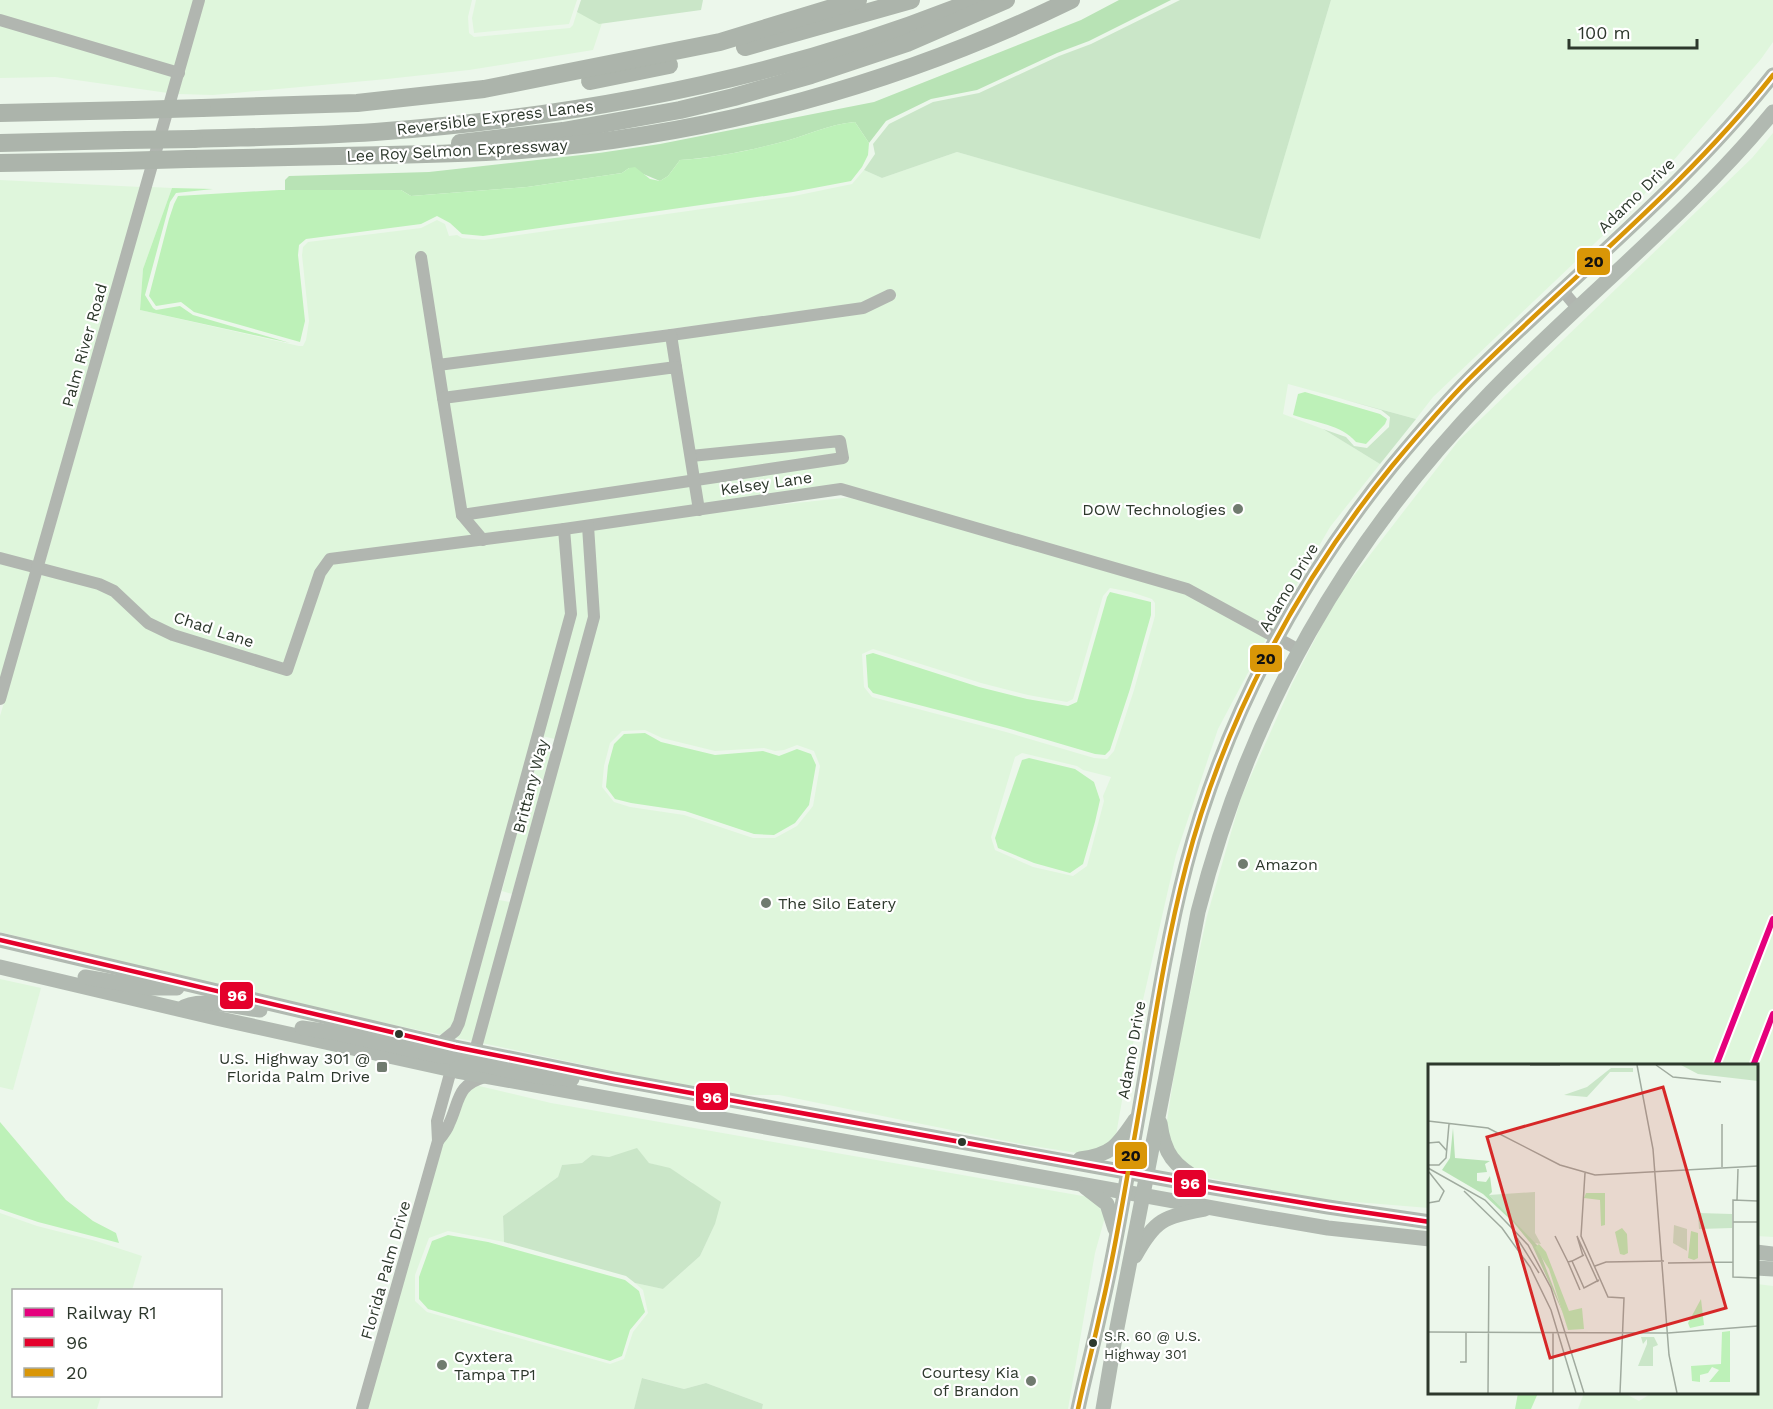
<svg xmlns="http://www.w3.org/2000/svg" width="1773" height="1409" font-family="'Work Sans',sans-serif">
<rect width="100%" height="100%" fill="#ecf7eb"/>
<g fill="#dff6dc" fill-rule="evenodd">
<polygon points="0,0 194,0 175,67 0,16"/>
<polygon points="204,0 472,0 468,17 469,33 474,37 570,28 573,25 577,12 602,23 593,50 469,70 387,79 213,95 178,94"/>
<polygon points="476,0 577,0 569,24 474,33 472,18"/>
<polygon points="1331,0 1773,0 1773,42 1761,59 1635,205 1433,397 1416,419 1288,384 1283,414 1323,429 1380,464 1330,527 1271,629 1188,585 842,485 703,505 700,484 844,463 845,440 695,451 677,339 864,313 897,297 892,289 862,304 442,359 425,252 416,253 457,511 474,536 329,554 284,664 174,631 151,619 116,588 44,566 151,187 172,188 143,269 140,310 299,346 303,346 306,340 309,321 302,255 303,247 308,242 421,228 437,220 445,224 449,236 457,235 462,238 484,240 794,196 852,184 864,170 882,178 957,152 1260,238"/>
<polygon points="0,25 173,75 168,93 55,77 0,78"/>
<polygon points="1773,133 1773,1237 1757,1236 1756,1066 1430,1066 1429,1208 1318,1199 1204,1177 1173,1153 1166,1127 1178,1049 1207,916 1241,798 1292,684 1335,600 1459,440 1752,158"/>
<polygon points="0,180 141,187 35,563 0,553"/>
<polygon points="667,340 671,364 447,393 444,368"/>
<polygon points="672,372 689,476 466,510 449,402"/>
<polygon points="836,446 838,455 699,475 696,460"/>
<polygon points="690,485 694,506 485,535 471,518"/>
<path d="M853,497L1185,593L1267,637L1218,729L1176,855L1128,1066L1115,1141L1084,1154L1026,1145L779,1095H731L682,1086L482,1043L598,618L593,530L720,511ZM1110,588L1131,592L1152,599L1155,603V616L1134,690L1114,751L1107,759L1094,758L1006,732L872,697L864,687L862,654L873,649L981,683L1028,695L1067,702L1073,699L1103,596ZM645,730L662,738L715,751L764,748L775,751L784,750L797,745L814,751L820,766L813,806L797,826L775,838H753L684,815L630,807L614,802L602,787L604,766L610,743L622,731ZM1022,753L1077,766L1083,770L1111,777L1103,796L1104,801L1087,866L1073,876L1033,867L995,850L991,837L1015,757Z"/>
<polygon points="583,531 589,616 555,739 542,736 576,615 569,533"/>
<polygon points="559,535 566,614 455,1022 451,1028 443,1035 301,1006 0,932 0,716 42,574 97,588 112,595 171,639 290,675 324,575 333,563"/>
<polygon points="0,562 32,572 0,681"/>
<polygon points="540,744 552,748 512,894 502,891"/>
<polygon points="499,900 510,902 473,1041 455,1038 464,1025"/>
<polygon points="0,979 41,988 13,1090 0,1087"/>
<path d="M475,1085L551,1103L1094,1198L1105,1217L1095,1253L1068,1409H762L763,1404L706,1383L684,1389L643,1378L634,1409H367L442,1145L463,1099ZM637,1149L649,1163L670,1169L692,1182L715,1224L700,1256L663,1289L635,1283L643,1290L648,1313L633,1332L624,1359L610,1364L427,1312L415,1301V1275L429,1238L448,1231L504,1242L503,1216L558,1177L562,1165L582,1163L592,1155L609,1157Z"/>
<polygon points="0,1213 37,1226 96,1241 142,1256 132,1290 14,1290 14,1396 101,1396 97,1409 0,1409"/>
<polygon points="1757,1284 1773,1286 1773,1409 1578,1409 1584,1393 1624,1393 1639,1401 1652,1393 1756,1392"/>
</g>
<g fill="#cae6c8">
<polygon points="581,0 703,0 701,10 599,24 577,12"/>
<polygon points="1180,0 1331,0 1260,239 957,152 882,178 864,170 875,154 873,144 889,124 933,102 979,93 1059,56 1091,44"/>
<polygon points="1339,398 1416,419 1380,464 1323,429 1346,437 1354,446 1367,448 1389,427 1390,417 1381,410"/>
<polygon points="637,1148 649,1163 670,1168 721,1202 715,1224 700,1256 663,1289 635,1283 626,1276 504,1242 503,1216 558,1177 562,1165 582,1163 592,1155 609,1157"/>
<polygon points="642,1378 684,1389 706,1383 763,1404 762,1409 634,1409"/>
</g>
<path fill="#b8e3b5" d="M1119,0H1171L1089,41L1057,53L977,90L931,99L886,121L869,143L855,122C828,124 804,137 778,143C747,151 712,158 680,160L668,176L660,181L629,168L622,173L527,187L411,196L401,190H285V180L289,176L429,172L599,153L660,144L874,102L1081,20Z"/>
<g fill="#bdf1b8">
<path d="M855,122L869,143L868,155L862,167L851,181L793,192L483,236L462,234L450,223L437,216L421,224L306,239L299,245L298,255L305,321L300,342L194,312L181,302L156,306L149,296L169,219L174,204L178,196L279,190H401L411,196L527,187L622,173L629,168L635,167L650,179L660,181L668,176L680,160C712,158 746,151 778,143C804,137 828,124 855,122Z"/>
<polygon points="172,188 213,189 176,193 170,202 145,295 153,308 156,310 180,306 193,315 290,343 140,310 143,269"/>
<path d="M1305,392L1380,414L1387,419L1385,424L1366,444L1356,442C1342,425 1314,422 1293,415L1298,394Z"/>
<polygon points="1110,592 1151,602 1151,615 1130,689 1110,750 1105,755 1095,754 1007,728 873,693 868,687 866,655 873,653 979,687 1027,699 1068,706 1077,702 1107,597"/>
<polygon points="645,733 661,742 715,755 763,751 779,756 797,749 811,754 816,765 809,805 795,823 774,835 754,834 685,811 631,803 615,799 606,787 608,766 614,744 624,734"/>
<polygon points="1029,758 1075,769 1094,782 1100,800 1095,822 1083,864 1070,873 1034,863 998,848 995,838 1022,760"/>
<polygon points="0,1122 66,1200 93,1221 116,1233 119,1243 38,1222 0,1209"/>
<polygon points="448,1235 488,1242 625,1280 639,1291 645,1312 630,1330 622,1356 610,1361 428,1309 419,1299 419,1277 432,1241"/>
<polygon points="1518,1393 1538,1393 1531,1409 1515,1409"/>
</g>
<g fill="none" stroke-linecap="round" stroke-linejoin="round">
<g stroke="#b1b6b0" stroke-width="12">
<polyline points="0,20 179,73"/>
<polyline points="421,257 443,398"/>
<polyline points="1563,291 1578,309"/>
<polyline points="671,335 863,308 890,295"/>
<polyline points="438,365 671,335 676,367"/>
<polyline points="462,515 843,458 840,441 691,456"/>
<polyline points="483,540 462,515 443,398 676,367 699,510"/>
<polyline points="0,558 99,584 114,591 148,623 173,635 287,670 320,573 330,559 564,529 841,489 1187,589 1299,650"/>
<polyline points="0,699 199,0"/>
<polyline points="439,1044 455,1031 459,1023 571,614 564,529"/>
<polyline points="475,1051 594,617 588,526"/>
<path d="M438,1141C442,1136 447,1130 449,1124C460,1101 456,1085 485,1077"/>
<polyline points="362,1409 438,1141 437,1121 451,1070"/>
</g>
<g stroke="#b1b9b1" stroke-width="15">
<polyline points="0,940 455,1047 614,1079 1214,1188 1328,1207 1430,1222"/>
<polyline points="0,967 216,1018 457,1071 1257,1216 1328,1228 1430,1239"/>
<polyline points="85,977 150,988 177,988"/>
<path d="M181,1009C197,996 239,1008 260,1010"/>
<polyline points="302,1028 331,1032 440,1056 458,1057 467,1054"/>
<polyline points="457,1068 478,1064 536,1076 572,1079"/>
<path d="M1160,1123C1164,1154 1174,1166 1201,1181"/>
<path d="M1080,1159C1112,1155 1118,1145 1135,1120"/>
<polyline points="1085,1187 1107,1204 1115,1229"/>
<polyline points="1756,1252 1773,1254"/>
<path d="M1135,1256C1156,1218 1164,1217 1205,1209"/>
<polyline points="1756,1268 1773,1269"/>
<path d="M1078,1409C1085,1376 1094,1343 1101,1310C1112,1265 1120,1218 1128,1172C1148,1070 1160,966 1186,866C1224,720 1298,582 1392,466C1417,436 1442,406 1470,378C1571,277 1684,188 1773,75"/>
<path d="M1103,1409L1115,1338L1198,912C1249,711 1346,541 1491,392C1583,297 1688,215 1773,112"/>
</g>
<g stroke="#acb4ab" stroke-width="18">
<polyline points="745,47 911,0"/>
<polyline points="590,81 669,65"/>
<polyline points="202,108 357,103 484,89 720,42 858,0"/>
<polyline points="0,113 134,110"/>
<path d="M194,139C254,137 315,136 375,132C578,117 788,77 976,0"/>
<polyline points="0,143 126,140"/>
<polyline points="460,143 563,131 680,110 734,97 811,75 907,43 1006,0"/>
<path d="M188,159C255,158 322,156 389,155C433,154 477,153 521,150C712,135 899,84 1071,0"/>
<polyline points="0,163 120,161"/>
</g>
<g stroke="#acb4ab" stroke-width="18">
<polyline points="134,110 202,108"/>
<polyline points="126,140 194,139"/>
<polyline points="120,161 188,159"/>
</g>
<defs>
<polyline id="bus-1" points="0,940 455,1047 614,1079 1214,1188 1328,1207 1430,1222"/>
<path id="bus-2" d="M1078,1409C1085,1376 1094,1343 1101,1310C1112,1265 1120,1218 1128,1172C1148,1070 1160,966 1186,866C1224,720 1298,582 1392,466C1417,436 1442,406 1470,378C1571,277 1684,188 1773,75"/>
</defs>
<use href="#bus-1" stroke="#fff" stroke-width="9"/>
<use href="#bus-2" stroke="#fff" stroke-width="9"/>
<use href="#bus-1" stroke="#e4002b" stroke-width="4.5"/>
<use href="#bus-2" stroke="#d99607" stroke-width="4.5"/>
<defs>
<g id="rail-1">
<polyline points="1716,1066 1773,919"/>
<polyline points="1753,1066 1773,1014"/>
</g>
</defs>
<use href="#rail-1" stroke="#fff" stroke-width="10"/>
<use href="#rail-1" stroke="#e5007d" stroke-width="6"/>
</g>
<g fill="#707b6f" stroke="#fff" stroke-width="2">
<circle cx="1238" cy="509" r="6"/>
<circle cx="1243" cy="864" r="6"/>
<circle cx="766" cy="903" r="6"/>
<rect x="376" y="1061" width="12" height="12" rx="3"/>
<circle cx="442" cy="1365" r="6"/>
<circle cx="1031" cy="1381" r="6"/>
</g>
<g fill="#2d382c" stroke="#fff" stroke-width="2">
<circle cx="399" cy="1034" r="5"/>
<circle cx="962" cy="1142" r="5"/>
<circle cx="1093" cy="1343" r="5"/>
</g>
<g text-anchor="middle" stroke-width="4.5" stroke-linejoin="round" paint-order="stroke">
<g font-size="14" fill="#2d382c" stroke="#fff" text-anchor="start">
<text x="1104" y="1341">S.R. 60 @ U.S.<tspan x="1104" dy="18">Highway 301</tspan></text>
</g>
<g font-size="16" fill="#2d382c" stroke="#fff">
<text transform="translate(495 117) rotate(-7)" y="6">Reversible Express Lanes</text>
<text transform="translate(457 150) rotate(-3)" y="6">Lee Roy Selmon Expressway</text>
<text transform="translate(1636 195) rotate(-44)" y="6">Adamo Drive</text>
<text transform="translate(84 345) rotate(-74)" y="6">Palm River Road</text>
<text transform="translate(766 483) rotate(-8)" y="6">Kelsey Lane</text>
<text transform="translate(1288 587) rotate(-59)" y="6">Adamo Drive</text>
<text transform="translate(214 629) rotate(18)" y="6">Chad Lane</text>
<text transform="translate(530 786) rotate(-75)" y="6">Brittany Way</text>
<text transform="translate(1131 1050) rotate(-80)" y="6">Adamo Drive</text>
<text transform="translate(385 1270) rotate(-74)" y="6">Florida Palm Drive</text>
</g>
<g font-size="16" fill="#2d382c" stroke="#fff" text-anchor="end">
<text x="1226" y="515">DOW Technologies</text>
<text x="1255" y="870" text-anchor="start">Amazon</text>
<text x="778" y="909" text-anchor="start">The Silo Eatery</text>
<text x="370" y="1064">U.S. Highway 301 @<tspan x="370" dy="18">Florida Palm Drive</tspan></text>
<text x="454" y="1362" text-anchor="start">Cyxtera<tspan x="454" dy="18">Tampa TP1</tspan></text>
<text x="1019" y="1378">Courtesy Kia<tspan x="1019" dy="18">of Brandon</tspan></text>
</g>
</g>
<g transform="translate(1428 1064)">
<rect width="330" height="330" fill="#ecf7eb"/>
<path d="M253,1H330V17L270,10ZM183,4H205V8H182L159,33L136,31L159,23ZM107,128V169L113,180L106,179L61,131ZM270,149L304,150V164L271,165ZM246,161L259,165V187L245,179ZM213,273H226L230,281L225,283V302H210L219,280V275L215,280Z" fill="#cae6c8"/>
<path d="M25,64L27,94L62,97L57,100L59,108L49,109V117L58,118L62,112L64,128L61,131L109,181L136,251L104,181L86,159L55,130L14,106L22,94Z" fill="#b8e3b5"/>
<path d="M158,129H177V161L173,162L172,136L156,134ZM194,164L199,170L200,189L196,191L192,190L187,168ZM263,167L270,169V194L266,196L260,194ZM111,180L118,188L141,247L154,244L156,265L140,266L121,205L107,183ZM273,235L276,261L262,264L260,259ZM302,267V318H281L291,306L284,303L280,309L272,311V318L264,317L263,302L293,300L294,268Z" fill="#bdf1b8"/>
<path fill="none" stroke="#a0ab9f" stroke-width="1.5" d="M102,1H132M209,1L225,85L241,291L249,329M228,1L245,13L293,18M0,57L60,64L132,101L167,111L330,102M294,60V103M0,79L11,78L19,87M0,101H11L18,94L21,60M0,104L57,136L100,181L123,224L156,329M157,109L153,172L180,233L196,234L192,329M36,127L74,164L102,203L123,246L148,329M309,136L310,105M0,139L11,137L16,127L1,108M305,158H330M127,172L140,198M89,174L111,209M156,191L144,197L156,224L171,216M155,192L149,172L170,218M144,197L140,198L152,226M240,199L305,198M167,202L178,198L236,197M329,214L305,213V136L330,137M0,268L240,269L330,262M32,298H38V269M60,329L61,202M125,329V269"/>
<path fill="#d62828" fill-opacity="0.15" stroke="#d62828" stroke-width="3" d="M235,23L298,244L122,294L59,73Z"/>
<rect width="330" height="330" fill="none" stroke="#2d382c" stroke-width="3"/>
</g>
<g stroke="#fff" stroke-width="2">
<rect x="1576" y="247" width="35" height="29" rx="6" fill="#d99607"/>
<rect x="1249" y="644" width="34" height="29" rx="6" fill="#d99607"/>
<rect x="219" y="981" width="35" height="29" rx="6" fill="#e4002b"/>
<rect x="695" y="1082" width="34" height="29" rx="6" fill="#e4002b"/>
<rect x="1114" y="1141" width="34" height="29" rx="6" fill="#d99607"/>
<rect x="1173" y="1169" width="34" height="29" rx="6" fill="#e4002b"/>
</g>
<g font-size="16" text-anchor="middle" font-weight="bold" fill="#fff">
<text x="237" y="1001">96</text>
<text x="712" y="1103">96</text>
<text x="1190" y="1189">96</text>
</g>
<g font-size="16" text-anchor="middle" font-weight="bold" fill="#111">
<text x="1594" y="267">20</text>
<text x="1266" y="664">20</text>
<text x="1131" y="1161">20</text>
</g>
<rect x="12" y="1289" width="210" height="108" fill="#ffffff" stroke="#abafab" stroke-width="1.5"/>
<rect x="24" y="1308" width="30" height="9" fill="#e5007d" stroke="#abafab" stroke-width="1.5"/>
<text x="66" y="1319" font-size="18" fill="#2d382c">Railway R1</text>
<rect x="24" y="1338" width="30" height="9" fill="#e4002b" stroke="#abafab" stroke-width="1.5"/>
<text x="66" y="1349" font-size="18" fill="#2d382c">96</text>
<rect x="24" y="1368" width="30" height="9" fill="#d99607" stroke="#abafab" stroke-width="1.5"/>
<text x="66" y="1379" font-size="18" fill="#2d382c">20</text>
<path d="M1569 39v9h128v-9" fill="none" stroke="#2d382c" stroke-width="3"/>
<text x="1578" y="39" font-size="18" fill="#2d382c" stroke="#ffffff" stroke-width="4.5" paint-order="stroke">100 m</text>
</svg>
